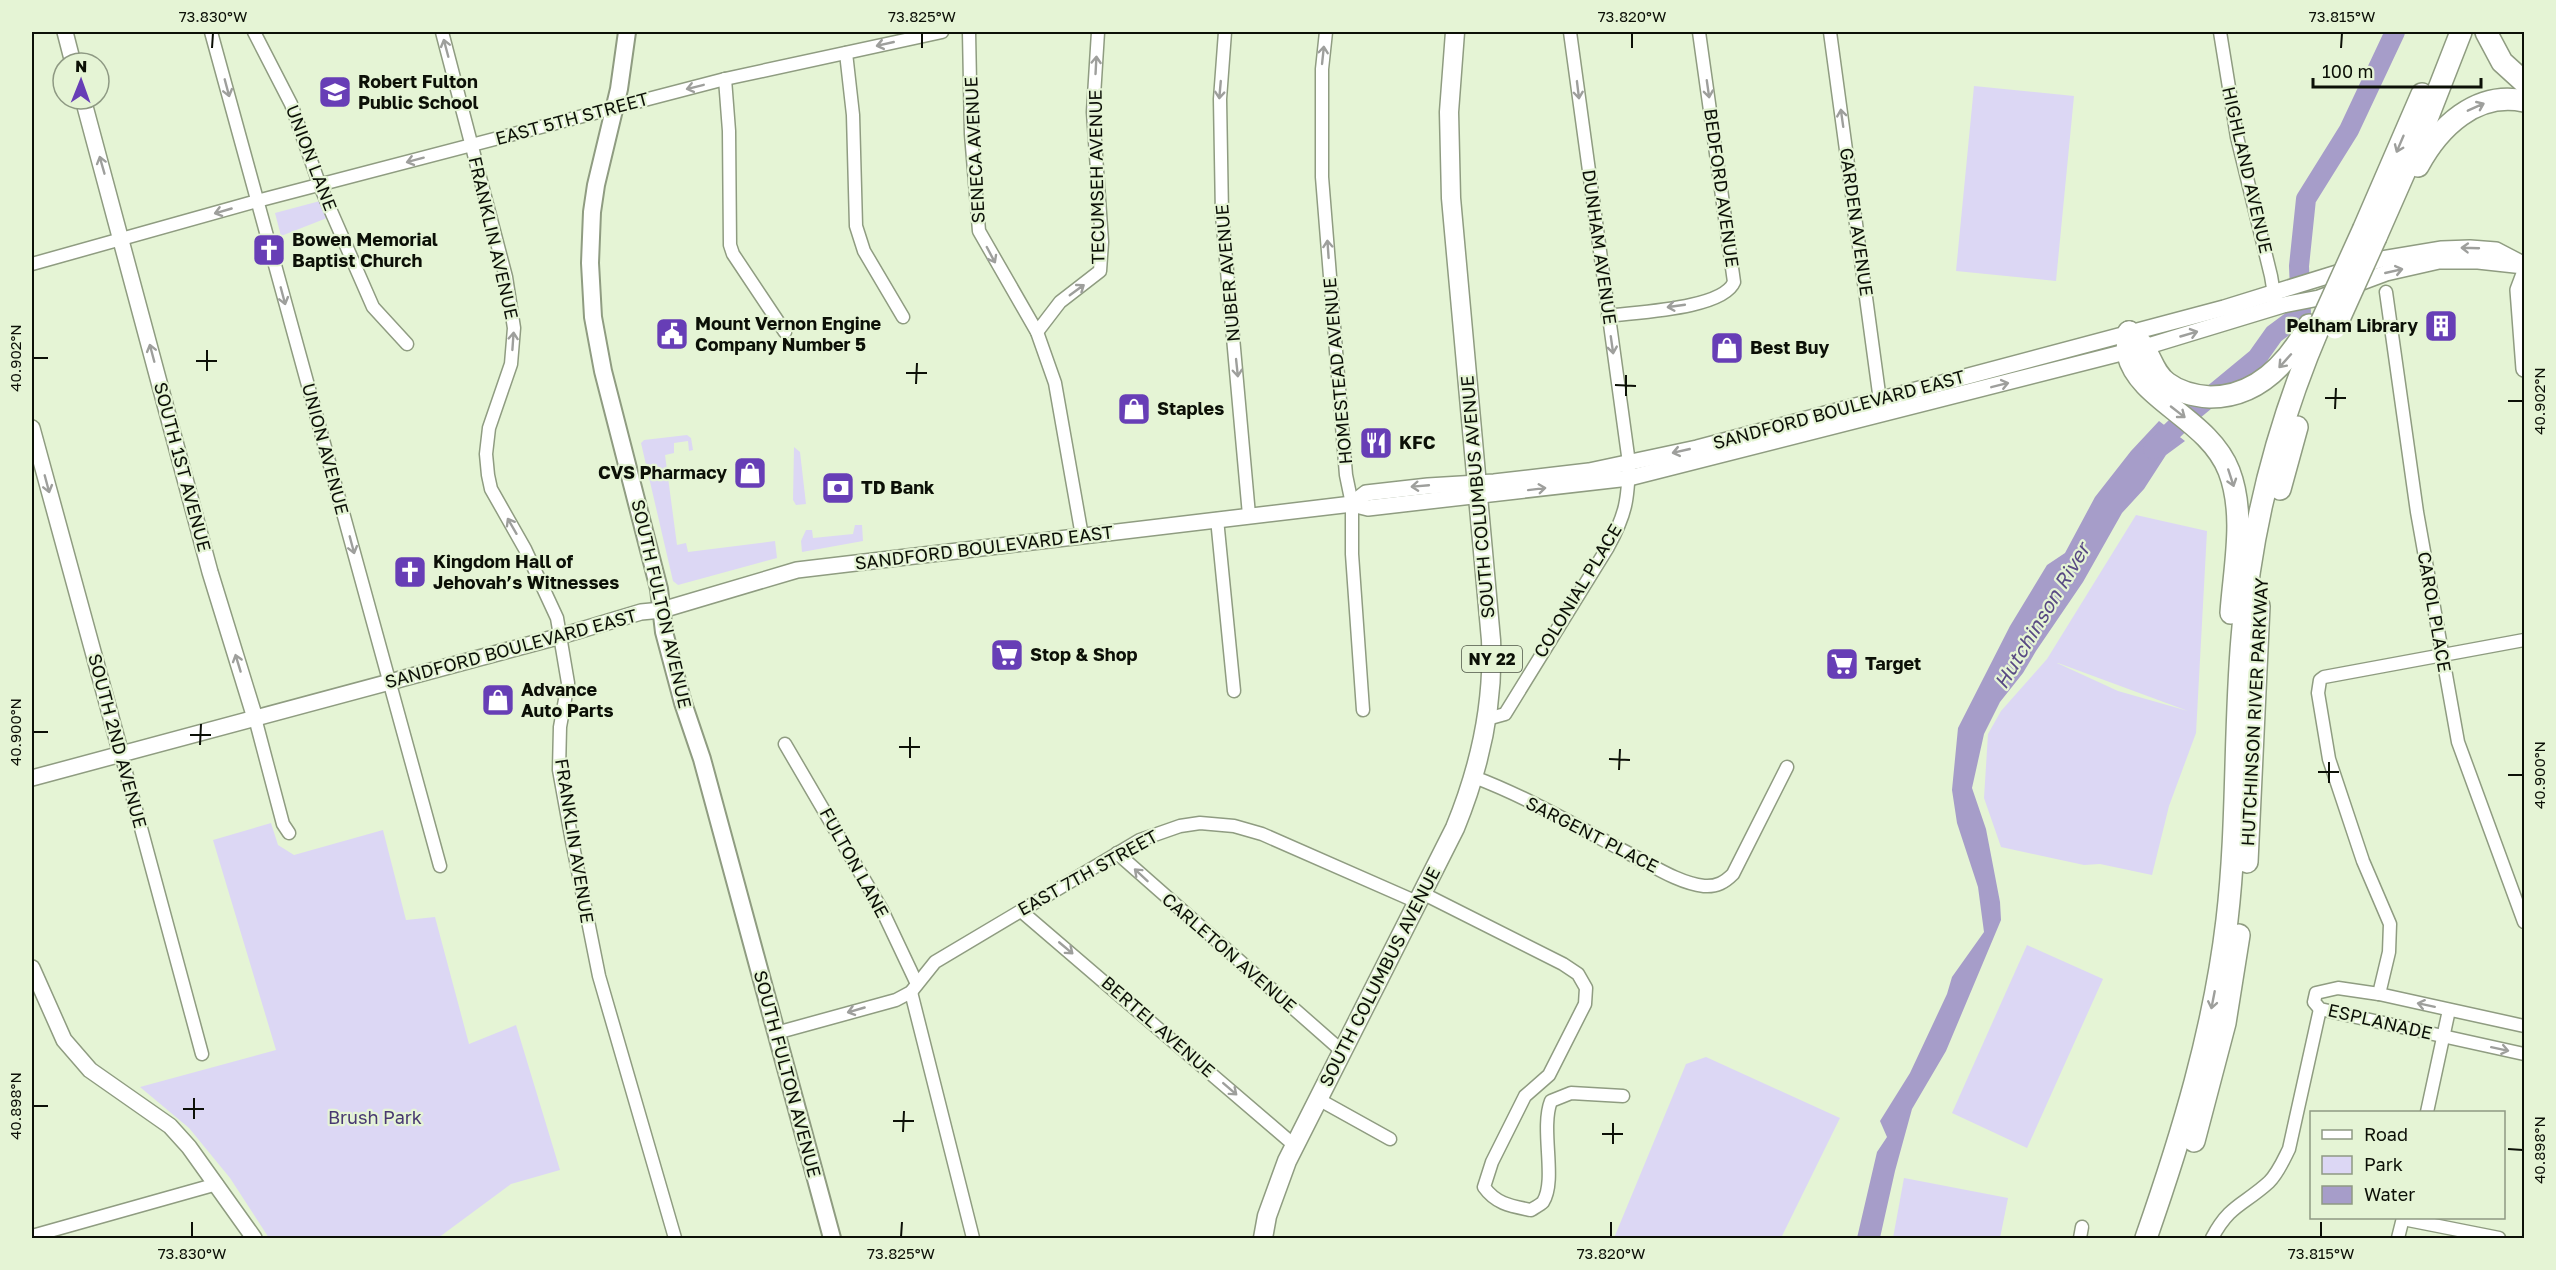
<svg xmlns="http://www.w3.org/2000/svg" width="2556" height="1270" font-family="'Golos Text',sans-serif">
<rect width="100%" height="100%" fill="#e5f4d5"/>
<g fill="#dcd7f4" fill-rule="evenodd">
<polygon points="1974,86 2074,96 2056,281 1956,271"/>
<polygon points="320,201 327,218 281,236 275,213"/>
<polygon points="687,435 691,438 693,450 689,451 688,441 674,443 674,453 665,455 677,545 686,543 688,552 775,541 777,558 678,585 673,581 641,443 644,440"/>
<polygon points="794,447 800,452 806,504 796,505 793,500"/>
<path d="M2136,515L2207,531L2196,733L2169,806L2152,875L2100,864L2084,865L2001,847L1984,798L1988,734L2001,711L2047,659ZM2057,663H2058L2188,711L2118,691Z"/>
<polygon points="855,525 862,525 863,541 802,552 801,541 806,530 812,530 813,538 853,534"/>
<polygon points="271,823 278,845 294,855 383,830 406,920 435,917 469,1044 516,1025 560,1170 511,1184 438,1238 269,1238 230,1178 189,1128 140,1087 276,1050 213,840"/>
<polygon points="2027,945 2103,979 2027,1148 1952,1113"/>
<polygon points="1706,1057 1840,1118 1781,1238 1614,1238 1686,1064"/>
<polygon points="1904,1178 2008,1198 2000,1238 1893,1238"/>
</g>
<polygon fill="#a69dc9" points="2159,421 2185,441 2166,455 2144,489 2122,513 2083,582 2036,651 2023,673 2000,702 1984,734 1972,788 1986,829 2000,902 2001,920 1946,1051 1912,1109 1895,1171 1880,1238 1857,1238 1877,1152 1887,1137 1880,1121 1910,1073 1947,994 1952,977 1984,932 1978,887 1957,823 1952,790 1958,728 2010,626 2047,565 2065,553 2095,497 2131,451"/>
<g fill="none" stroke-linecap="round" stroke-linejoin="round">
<polyline stroke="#a69dc9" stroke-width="20" points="2153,449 2194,410 2257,358 2274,334 2301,314 2299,266 2306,199 2349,130 2395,32"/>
<defs>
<g id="minor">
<polyline points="211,32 440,866"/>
<polyline points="254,32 291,104 320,186 373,307 407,344"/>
<polyline points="442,32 506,277 514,328 511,364 489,428 486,454 488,475 491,489 525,549 557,618 568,683 560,727 559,770 571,836 599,976 675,1238"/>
<polyline points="969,32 971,134 979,231 1037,332 1055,383 1082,536"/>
<polyline points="1225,32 1220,99 1222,215 1249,515"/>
<polyline points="1326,32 1322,69 1322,177 1346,475 1352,504 1352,554 1363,710"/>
<polyline points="1830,32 1881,408"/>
<polyline points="2220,32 2237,137 2271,276 2275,300"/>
<polyline points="846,53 853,115 856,226 864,251 903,317"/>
<polyline points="725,79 729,131 730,245 733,254 785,332"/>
<polyline points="32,264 257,201 725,79 942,32"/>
<polyline points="2386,292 2417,512 2458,742 2524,922"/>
<path d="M1608,316C1636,312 1723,309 1734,282L1699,32"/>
<polyline points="1037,332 1060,302 1100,271 1102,242 1093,112 1098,32"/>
<polyline points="1217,519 1234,691"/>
<polyline points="255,718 283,824 289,833"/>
<path d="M1487,719L1505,714L1608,547C1626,514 1628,500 1629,463L1570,32"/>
<polyline points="785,744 882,910 917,984"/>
<polyline points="121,754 202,1054"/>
<path d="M1474,777C1527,797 1578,827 1628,853C1652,865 1678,883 1704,886C1717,887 1725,882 1733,874L1787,767"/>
<polyline points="1117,853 1343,1052"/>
<path d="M1422,893L1563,964L1578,974L1586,988L1585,1004L1549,1075L1525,1096L1492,1162L1484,1187C1496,1204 1511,1206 1531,1210C1534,1208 1540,1205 1543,1202C1557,1180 1540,1129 1551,1101L1571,1093L1623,1096"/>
<polyline points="1021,911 1294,1145"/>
<polyline points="911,992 973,1238"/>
<polyline points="2379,994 2389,952 2390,924 2363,861 2329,759 2318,693 2320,680 2324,677 2524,640"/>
<polyline points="2524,1026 2379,994 2338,988 2316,993 2314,1002 2320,1009 2524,1054"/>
<polyline points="776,1033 896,1000 911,992 935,962 1140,840 1180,826 1200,823 1234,826 1262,834 1417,902"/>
<polyline points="1318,1099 1390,1139"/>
<polyline points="2427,1112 2449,1010"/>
<polyline points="2403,1219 2499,1238"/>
<polyline points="32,1236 217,1184"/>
<polyline points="2080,1238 2082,1227"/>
<path d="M2212,1238C2230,1204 2244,1205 2269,1182C2278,1173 2283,1161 2289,1149L2320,1009"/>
<polyline points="2398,1238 2403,1218"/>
</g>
<g id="tertiary">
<polyline points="65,32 73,63"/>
<polyline points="83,99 210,572 255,718"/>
<polyline points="2524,274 2518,290 2524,369"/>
<polyline points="32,428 121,754"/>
<polyline points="1352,504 1366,493 1428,486 1494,482 1589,471 1697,448 2224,308 2382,259 2442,249 2470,248 2496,250 2519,262"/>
<polyline points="32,778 561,636 641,612 662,610 797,570 1352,504 1368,508 1629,478 2145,347 2283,305 2319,298 2386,273 2439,261 2478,261 2524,266"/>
<polyline points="32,968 64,1040 90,1070 170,1126 189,1147 254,1238"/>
</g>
<polyline id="secondary" points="627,32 619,89 596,185 592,212 590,263 593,317 603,371 659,589 664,632 683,703 702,759 832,1238"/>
<path id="primary" d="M1263,1238L1267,1216L1287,1161L1455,828C1480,767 1494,706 1491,640L1451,198L1449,112L1455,32"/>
<g id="motorway">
<polyline points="2486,32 2502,62 2524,82"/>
<path d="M2418,166C2439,127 2476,91 2524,101"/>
<polyline points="2364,228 2422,94"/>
<polyline points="2376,237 2420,137 2461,32"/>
<path d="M2129,332C2128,339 2126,348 2128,355C2139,400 2209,419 2229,471C2246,515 2234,568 2231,613"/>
<path d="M2129,332C2134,337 2142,342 2145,349C2152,361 2155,374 2167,383C2179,392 2195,396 2210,397C2257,397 2288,363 2309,325"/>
<polyline points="2280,489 2297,427"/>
<polyline points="2247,862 2259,606"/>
<polyline points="2194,1141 2225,1023 2239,935"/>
<path d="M2146,1238C2182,1135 2214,1030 2227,920C2238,827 2234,732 2242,638C2250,530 2277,425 2320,325"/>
</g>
</defs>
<use href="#minor" stroke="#8f9c81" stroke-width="15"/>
<use href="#tertiary" stroke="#8f9c81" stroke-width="18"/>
<use href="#secondary" stroke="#8f9c81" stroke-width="20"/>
<use href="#primary" stroke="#8f9c81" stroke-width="21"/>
<use href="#motorway" stroke="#8f9c81" stroke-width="24"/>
<use href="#minor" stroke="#fff" stroke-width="12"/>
<use href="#tertiary" stroke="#fff" stroke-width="15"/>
<use href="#secondary" stroke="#fff" stroke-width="16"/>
<use href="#primary" stroke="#fff" stroke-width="18"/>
<use href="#motorway" stroke="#fff" stroke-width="21"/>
<defs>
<g id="motorway-bridge">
<polyline points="2320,325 2364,228"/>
<polyline points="2335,328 2376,237"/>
</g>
</defs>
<use href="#motorway-bridge" stroke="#8f9c81" stroke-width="24" stroke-linecap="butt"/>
<use href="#motorway-bridge" stroke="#fff" stroke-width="21"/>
</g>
<defs><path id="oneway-shaft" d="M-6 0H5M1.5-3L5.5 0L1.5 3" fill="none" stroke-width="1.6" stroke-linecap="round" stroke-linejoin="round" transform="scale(1.5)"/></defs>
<g stroke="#9e9f9c">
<use href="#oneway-shaft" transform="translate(885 44) rotate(167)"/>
<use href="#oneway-shaft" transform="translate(446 48) rotate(-105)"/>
<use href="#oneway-shaft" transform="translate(1323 55) rotate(-84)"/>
<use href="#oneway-shaft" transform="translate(1096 65) rotate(-87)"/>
<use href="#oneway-shaft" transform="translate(695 87) rotate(166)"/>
<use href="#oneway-shaft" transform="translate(227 88) rotate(75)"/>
<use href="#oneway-shaft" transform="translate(1708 89) rotate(82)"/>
<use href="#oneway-shaft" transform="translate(1220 90) rotate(95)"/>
<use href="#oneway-shaft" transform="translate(1578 90) rotate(83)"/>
<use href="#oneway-shaft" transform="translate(2476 107) rotate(-24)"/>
<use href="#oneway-shaft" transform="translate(1842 118) rotate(-98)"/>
<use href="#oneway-shaft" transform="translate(2400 144) rotate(113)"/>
<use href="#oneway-shaft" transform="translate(415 160) rotate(165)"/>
<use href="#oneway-shaft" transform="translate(102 165) rotate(-106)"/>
<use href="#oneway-shaft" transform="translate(223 211) rotate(164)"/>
<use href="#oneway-shaft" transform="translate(2470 248) rotate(-178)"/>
<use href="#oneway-shaft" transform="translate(1328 249) rotate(-94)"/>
<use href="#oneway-shaft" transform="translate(991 255) rotate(62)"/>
<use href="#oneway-shaft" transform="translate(2394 271) rotate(-13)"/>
<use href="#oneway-shaft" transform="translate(1077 290) rotate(-36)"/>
<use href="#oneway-shaft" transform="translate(283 296) rotate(75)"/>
<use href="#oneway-shaft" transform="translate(1676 306) rotate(172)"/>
<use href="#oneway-shaft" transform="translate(2189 334) rotate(-16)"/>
<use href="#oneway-shaft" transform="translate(513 341) rotate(-86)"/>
<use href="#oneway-shaft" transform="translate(1612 345) rotate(82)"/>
<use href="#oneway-shaft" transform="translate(152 353) rotate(-105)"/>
<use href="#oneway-shaft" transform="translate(2285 361) rotate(132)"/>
<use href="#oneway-shaft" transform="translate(1237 368) rotate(84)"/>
<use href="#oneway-shaft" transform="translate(2000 385) rotate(-14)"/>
<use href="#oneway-shaft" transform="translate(2178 412) rotate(38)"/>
<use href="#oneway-shaft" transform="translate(1681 451) rotate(167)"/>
<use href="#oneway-shaft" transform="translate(2231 478) rotate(72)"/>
<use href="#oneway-shaft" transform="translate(47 484) rotate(75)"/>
<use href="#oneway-shaft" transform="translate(1420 486) rotate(175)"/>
<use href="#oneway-shaft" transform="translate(1537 489) rotate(-7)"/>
<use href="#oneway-shaft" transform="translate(512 526) rotate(-120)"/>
<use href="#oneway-shaft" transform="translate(352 545) rotate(75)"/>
<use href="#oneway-shaft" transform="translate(238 663) rotate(-107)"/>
<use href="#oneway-shaft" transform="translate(1141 875) rotate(-137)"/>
<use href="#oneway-shaft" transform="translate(1066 948) rotate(40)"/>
<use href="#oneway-shaft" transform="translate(2213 1000) rotate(101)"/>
<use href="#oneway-shaft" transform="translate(2426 1005) rotate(-168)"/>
<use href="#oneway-shaft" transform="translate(856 1010) rotate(164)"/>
<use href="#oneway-shaft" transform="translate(2500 1049) rotate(12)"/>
<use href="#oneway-shaft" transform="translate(1230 1089) rotate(41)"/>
</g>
<path fill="none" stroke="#0c1007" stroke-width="2" d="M212,48L213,33M922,48V33M1632,48V33M2341,48L2342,33M33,358H48M196,361H217M207,371V350M906,373H927M916,384L917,363M1615,385L1636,386M1626,396V375M2325,398H2346M2508,401H2523M2335,409L2336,388M33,732H48M190,735H211M200,745L201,724M899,747H920M910,758V737M1609,759L1630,760M1619,770L1620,749M2318,772H2339M2508,775H2523M2329,783V762M33,1106H48M183,1109H204M194,1119V1098M893,1121H914M903,1132L904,1111M1602,1134H1623M1613,1144V1123M2508,1149L2523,1150M192,1237V1222M901,1237L902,1222M1611,1237V1222M2321,1237V1222"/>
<defs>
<symbol id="school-square" viewBox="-11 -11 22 22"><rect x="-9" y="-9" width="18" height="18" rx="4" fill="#673eb6" stroke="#e5f4d5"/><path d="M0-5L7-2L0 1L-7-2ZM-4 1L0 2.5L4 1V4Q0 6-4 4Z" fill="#fff"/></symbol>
<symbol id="church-square" viewBox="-11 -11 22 22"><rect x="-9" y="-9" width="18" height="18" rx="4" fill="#673eb6" stroke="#e5f4d5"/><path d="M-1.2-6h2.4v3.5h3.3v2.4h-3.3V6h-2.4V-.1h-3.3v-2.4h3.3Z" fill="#fff"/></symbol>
<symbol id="building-square" viewBox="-11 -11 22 22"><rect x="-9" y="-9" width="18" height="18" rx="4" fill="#673eb6" stroke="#e5f4d5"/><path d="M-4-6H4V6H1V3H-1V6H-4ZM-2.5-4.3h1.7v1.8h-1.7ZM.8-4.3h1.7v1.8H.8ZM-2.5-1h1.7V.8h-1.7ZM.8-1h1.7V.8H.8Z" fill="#fff"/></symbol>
<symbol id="civic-square" viewBox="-11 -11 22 22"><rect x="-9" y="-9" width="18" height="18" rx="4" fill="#673eb6" stroke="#e5f4d5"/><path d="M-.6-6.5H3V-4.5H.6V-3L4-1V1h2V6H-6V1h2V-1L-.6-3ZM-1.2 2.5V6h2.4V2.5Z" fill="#fff"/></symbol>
<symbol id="shop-square" viewBox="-11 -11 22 22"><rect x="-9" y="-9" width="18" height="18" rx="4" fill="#673eb6" stroke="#e5f4d5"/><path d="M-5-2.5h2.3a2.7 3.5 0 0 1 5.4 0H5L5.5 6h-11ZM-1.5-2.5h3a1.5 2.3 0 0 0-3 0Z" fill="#fff"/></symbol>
<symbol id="restaurant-square" viewBox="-11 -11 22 22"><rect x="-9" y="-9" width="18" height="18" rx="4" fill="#673eb6" stroke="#e5f4d5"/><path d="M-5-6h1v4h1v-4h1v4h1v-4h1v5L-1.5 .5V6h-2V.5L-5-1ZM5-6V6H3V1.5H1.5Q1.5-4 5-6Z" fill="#fff"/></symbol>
<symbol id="bank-square" viewBox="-11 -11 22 22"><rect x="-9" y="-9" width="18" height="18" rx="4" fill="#673eb6" stroke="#e5f4d5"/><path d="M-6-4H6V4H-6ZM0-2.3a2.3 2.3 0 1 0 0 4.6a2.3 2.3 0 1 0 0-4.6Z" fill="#fff"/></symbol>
<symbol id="supermarket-square" viewBox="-11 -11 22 22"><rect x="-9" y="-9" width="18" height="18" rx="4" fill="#673eb6" stroke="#e5f4d5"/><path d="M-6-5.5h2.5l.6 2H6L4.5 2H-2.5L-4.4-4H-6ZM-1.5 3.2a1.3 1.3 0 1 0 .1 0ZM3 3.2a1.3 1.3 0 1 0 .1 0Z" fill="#fff"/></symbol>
</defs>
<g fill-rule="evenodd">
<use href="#school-square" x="316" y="73" width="38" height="38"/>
<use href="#church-square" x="250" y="231" width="38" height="38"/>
<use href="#building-square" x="2422" y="307" width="38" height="38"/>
<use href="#civic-square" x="653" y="315" width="38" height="38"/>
<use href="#shop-square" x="1708" y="329" width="38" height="38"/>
<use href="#shop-square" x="1115" y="390" width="38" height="38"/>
<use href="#restaurant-square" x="1357" y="424" width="38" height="38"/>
<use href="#shop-square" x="731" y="454" width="38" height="38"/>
<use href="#bank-square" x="819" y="469" width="38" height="38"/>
<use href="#church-square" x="391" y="553" width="38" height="38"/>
<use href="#supermarket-square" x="988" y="636" width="38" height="38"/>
<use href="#supermarket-square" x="1823" y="645" width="38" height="38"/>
<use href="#shop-square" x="479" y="681" width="38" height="38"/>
</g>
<g text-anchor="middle" stroke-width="4.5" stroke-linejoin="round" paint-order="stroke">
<rect fill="#e5f4d5" stroke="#4d5445" stroke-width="1.5" x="1462" y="646" width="60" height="26" rx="4.5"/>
<g font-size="16" font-weight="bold" fill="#0c1007">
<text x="1492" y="665">NY 22</text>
</g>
<g font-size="18" font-weight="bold" fill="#0c1007" stroke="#e5f4d5" text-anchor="start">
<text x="358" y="88">Robert Fulton<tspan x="358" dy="21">Public School</tspan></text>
<text x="292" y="246">Bowen Memorial<tspan x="292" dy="21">Baptist Church</tspan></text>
<text x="695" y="330">Mount Vernon Engine<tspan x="695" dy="21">Company Number 5</tspan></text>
<text x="2418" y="332" text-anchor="end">Pelham Library</text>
<text x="1750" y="354">Best Buy</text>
<text x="1157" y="415">Staples</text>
<text x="1399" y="449">KFC</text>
<text x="727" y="479" text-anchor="end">CVS Pharmacy</text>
<text x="861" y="494">TD Bank</text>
<text x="433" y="568">Kingdom Hall of<tspan x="433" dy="21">Jehovah’s Witnesses</tspan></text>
<text x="1030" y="661">Stop &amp; Shop</text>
<text x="1865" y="670">Target</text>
<text x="521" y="696">Advance<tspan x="521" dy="21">Auto Parts</tspan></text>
</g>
<g font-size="18" fill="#0c1007" stroke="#e5f4d5">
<text transform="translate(572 119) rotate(-15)" y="6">EAST 5TH STREET</text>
<text transform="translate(975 150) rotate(-93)" y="6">SENECA AVENUE</text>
<text transform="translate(311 158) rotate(69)" y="6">UNION LANE</text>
<text transform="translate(2247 170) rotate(77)" y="6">HIGHLAND AVENUE</text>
<text transform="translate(1097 177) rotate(-91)" y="6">TECUMSEH AVENUE</text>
<text transform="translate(1721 188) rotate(82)" y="6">BEDFORD AVENUE</text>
<text transform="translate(1856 222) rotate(82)" y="6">GARDEN AVENUE</text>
<text transform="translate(493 238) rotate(77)" y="6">FRANKLIN AVENUE</text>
<text transform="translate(1599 247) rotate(82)" y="6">DUNHAM AVENUE</text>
<text transform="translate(1228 273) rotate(-95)" y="6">NUBER AVENUE</text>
<text transform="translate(1338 371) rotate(-95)" y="6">HOMESTEAD AVENUE</text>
<text transform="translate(1839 410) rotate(-15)" y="6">SANDFORD BOULEVARD EAST</text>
<text transform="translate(325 449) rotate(75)" y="6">UNION AVENUE</text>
<text transform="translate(182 467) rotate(75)" y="6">SOUTH 1ST AVENUE</text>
<text transform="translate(1478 497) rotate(-95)" y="6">SOUTH COLUMBUS AVENUE</text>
<text transform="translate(984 548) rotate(-7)" y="6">SANDFORD BOULEVARD EAST</text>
<text transform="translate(1578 591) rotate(-59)" y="6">COLONIAL PLACE</text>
<text transform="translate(661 604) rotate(77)" y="6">SOUTH FULTON AVENUE</text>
<text transform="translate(2434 612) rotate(80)" y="6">CAROL PLACE</text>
<text transform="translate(511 649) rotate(-15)" y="6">SANDFORD BOULEVARD EAST</text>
<text transform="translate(2255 712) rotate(-87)" y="6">HUTCHINSON RIVER PARKWAY</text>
<text transform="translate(117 741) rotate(75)" y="6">SOUTH 2ND AVENUE</text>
<text transform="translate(1592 835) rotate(27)" y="6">SARGENT PLACE</text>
<text transform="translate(574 841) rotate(81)" y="6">FRANKLIN AVENUE</text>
<text transform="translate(854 863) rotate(61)" y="6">FULTON LANE</text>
<text transform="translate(1088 873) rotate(-29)" y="6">EAST 7TH STREET</text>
<text transform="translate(1229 953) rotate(41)" y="6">CARLETON AVENUE</text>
<text transform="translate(1380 977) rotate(-63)" y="6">SOUTH COLUMBUS AVENUE</text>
<text transform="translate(2380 1022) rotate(13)" y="6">ESPLANADE</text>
<text transform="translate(1158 1027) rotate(41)" y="6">BERTEL AVENUE</text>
<text transform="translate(787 1074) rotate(75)" y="6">SOUTH FULTON AVENUE</text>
</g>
<g font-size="18" fill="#483871" stroke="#e5f4d5">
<text x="375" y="1124">Brush Park</text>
</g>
<g font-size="20" font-style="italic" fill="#584983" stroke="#e5f4d5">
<text transform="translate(2042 616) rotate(-59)" y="7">Hutchinson River</text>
</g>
</g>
<rect width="2556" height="1270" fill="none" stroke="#e5f4d5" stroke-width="66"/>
<rect x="2310" y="1111" width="195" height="108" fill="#e5f4d5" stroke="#8e9983" stroke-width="1.5"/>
<rect x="2322" y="1130" width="30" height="9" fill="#ffffff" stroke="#8e9983" stroke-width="1.5"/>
<text x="2364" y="1141" font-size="18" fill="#0c1007">Road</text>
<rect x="2322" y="1156" width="30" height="18" fill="#dcd7f4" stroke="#8e9983" stroke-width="1.5"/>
<text x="2364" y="1171" font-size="18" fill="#0c1007">Park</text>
<rect x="2322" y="1186" width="30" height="18" fill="#a69dc9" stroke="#8e9983" stroke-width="1.5"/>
<text x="2364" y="1201" font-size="18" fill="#0c1007">Water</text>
<g transform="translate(81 81) rotate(1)"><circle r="28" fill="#e5f4d5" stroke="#8e9983" stroke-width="1.5"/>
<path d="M0-4.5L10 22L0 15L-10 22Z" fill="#673eb6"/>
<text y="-9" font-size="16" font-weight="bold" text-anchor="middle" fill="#0c1007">N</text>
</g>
<path d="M2313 78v9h168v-9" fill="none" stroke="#0c1007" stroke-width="3"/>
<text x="2322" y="78" font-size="18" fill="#0c1007" stroke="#e5f4d5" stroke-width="4.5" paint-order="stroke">100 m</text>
<rect x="33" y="33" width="2490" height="1204" fill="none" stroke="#0c1007" stroke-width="2"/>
<g font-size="15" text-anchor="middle" fill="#0c1007">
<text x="213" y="22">73.830°W</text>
<text x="922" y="22">73.825°W</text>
<text x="1632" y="22">73.820°W</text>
<text x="2342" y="22">73.815°W</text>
<text transform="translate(16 358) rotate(-90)" y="5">40.902°N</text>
<text transform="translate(2540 401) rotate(-90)" y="5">40.902°N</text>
<text transform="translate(16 732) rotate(-90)" y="5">40.900°N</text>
<text transform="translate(2540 775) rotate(-90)" y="5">40.900°N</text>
<text transform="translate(16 1106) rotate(-90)" y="5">40.898°N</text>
<text transform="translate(2540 1150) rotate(-90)" y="5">40.898°N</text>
<text x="192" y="1259">73.830°W</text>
<text x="901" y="1259">73.825°W</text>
<text x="1611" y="1259">73.820°W</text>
<text x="2321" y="1259">73.815°W</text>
</g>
</svg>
